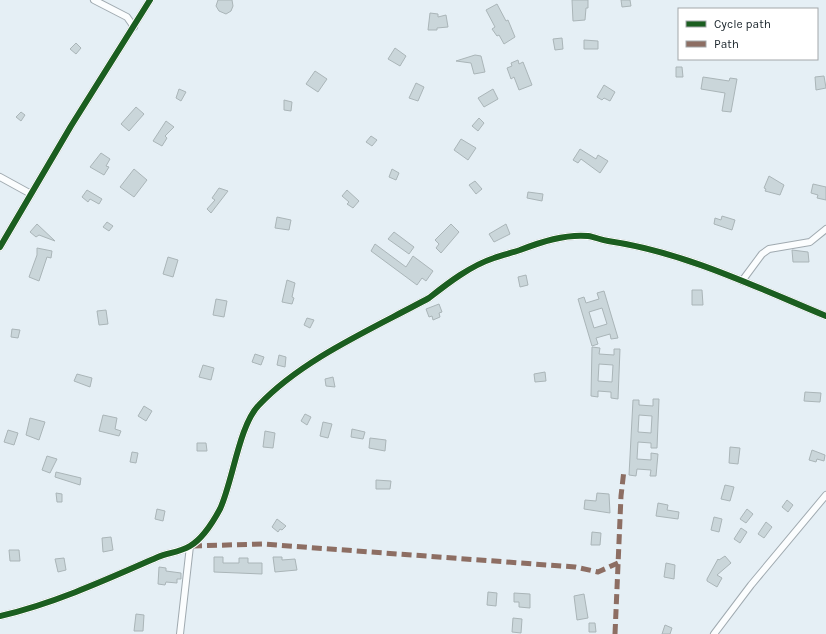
<svg xmlns="http://www.w3.org/2000/svg" width="826" height="634" font-family="Karla,sans-serif">
<rect width="100%" height="100%" fill="#e5eff5"/>
<g fill="#cad6da" stroke="#aab5b8" fill-rule="evenodd">
<polygon points="218,0 232,0 233,6 231,11 226,14 219,11 216,6"/>
<polygon points="572,0 588,0 588,8 586,8 585,20 573,21"/>
<polygon points="621,0 630,0 631,6 622,7"/>
<polygon points="497,4 506,21 508,20 515,37 504,44 499,35 497,36 492,29 495,27 486,10"/>
<polygon points="430,13 438,14 438,17 446,15 448,27 437,28 437,30 428,30"/>
<polygon points="562,38 563,49 555,50 553,39"/>
<polygon points="584,40 598,41 598,49 584,49"/>
<polygon points="76,43 81,48 76,54 70,49"/>
<polygon points="395,48 406,56 400,66 388,59"/>
<polygon points="475,55 481,56 485,72 474,74 471,63 456,61"/>
<polygon points="518,60 519,64 523,62 532,85 519,90 514,77 511,79 507,68 512,66 511,63"/>
<polygon points="676,67 682,67 683,77 676,77"/>
<polygon points="315,71 327,79 318,92 306,84"/>
<polygon points="824,76 826,88 816,90 815,77"/>
<polygon points="703,77 729,81 730,78 737,79 731,112 722,111 725,93 701,89"/>
<polygon points="416,83 424,87 418,101 409,98"/>
<polygon points="604,85 615,92 610,101 604,98 602,100 597,97"/>
<polygon points="179,89 186,92 181,101 176,98"/>
<polygon points="493,89 498,99 484,107 478,98"/>
<polygon points="284,100 292,102 291,111 284,110"/>
<polygon points="136,107 144,114 129,131 121,124"/>
<polygon points="21,112 25,115 21,121 16,117"/>
<polygon points="479,118 484,123 478,131 472,126"/>
<polygon points="166,121 174,127 165,136 167,138 162,146 153,141"/>
<polygon points="371,136 377,140 372,146 366,142"/>
<polygon points="461,139 476,148 468,160 454,150"/>
<polygon points="580,149 596,159 598,155 608,161 600,173 581,159 578,163 573,160"/>
<polygon points="101,153 110,159 106,166 109,167 104,175 90,167"/>
<polygon points="134,169 147,180 134,197 120,187"/>
<polygon points="392,169 399,173 396,180 389,177"/>
<polygon points="769,176 784,185 780,195 765,191 766,189 764,188"/>
<polygon points="475,181 482,189 476,194 469,185"/>
<polygon points="813,184 826,187 826,200 817,198 818,195 811,193"/>
<polygon points="219,188 228,191 211,213 207,209 215,200 212,198"/>
<polygon points="87,190 102,199 99,204 90,199 88,202 82,197"/>
<polygon points="347,190 359,201 353,208 347,204 349,202 342,196"/>
<polygon points="528,192 543,194 542,201 527,198"/>
<polygon points="722,216 735,220 732,230 714,224 715,218 721,220"/>
<polygon points="277,217 291,220 289,230 275,228"/>
<polygon points="107,222 113,226 109,231 103,227"/>
<polygon points="37,224 55,241 39,235 36,237 30,232"/>
<polygon points="451,224 459,232 441,253 436,248 439,244 435,240"/>
<polygon points="506,224 510,234 494,242 489,234"/>
<polygon points="394,232 414,247 409,254 388,239"/>
<polygon points="375,244 406,267 413,256 433,271 426,281 422,278 417,285 371,251"/>
<polygon points="37,248 52,251 51,258 47,257 39,281 29,277 37,255"/>
<polygon points="792,250 808,252 809,262 793,262"/>
<polygon points="168,257 178,260 173,277 163,274"/>
<polygon points="526,275 528,285 520,287 518,277"/>
<polygon points="287,280 295,283 292,297 294,298 292,304 282,302"/>
<polygon points="692,290 702,290 703,305 692,305"/>
<path d="M604,291L618,338L611,339L610,334L596,338L598,344L592,346L578,299L584,297L586,303L599,299L597,293ZM602,308L607,324L594,328L589,312Z"/>
<polygon points="216,299 227,301 224,317 213,315"/>
<polygon points="439,304 442,312 439,313 440,317 433,320 432,316 429,317 426,309"/>
<polygon points="106,310 108,324 99,325 97,311"/>
<polygon points="307,318 314,320 310,328 304,325"/>
<polygon points="12,329 20,330 18,338 11,337"/>
<path d="M592,347L600,348L599,354L614,355V349H620L618,399L611,398V392L598,391V397L591,396ZM599,364L613,365L612,382L598,381Z"/>
<polygon points="255,354 264,357 261,365 252,362"/>
<polygon points="279,355 286,357 285,367 277,365"/>
<polygon points="203,365 214,368 211,380 199,377"/>
<polygon points="545,372 546,381 535,382 534,374"/>
<polygon points="77,374 92,378 90,387 74,381"/>
<polygon points="333,377 335,387 326,386 325,379"/>
<polygon points="805,392 821,393 820,402 804,401"/>
<path d="M653,399H659L657,448H651V443L638,442L637,459L651,460V453L658,454L656,476H650L651,470L637,469L636,476L629,475L633,400H639V405L653,406ZM639,415L652,416L651,433L638,432Z"/>
<polygon points="144,406 152,411 146,421 138,416"/>
<polygon points="305,414 311,417 307,425 301,421"/>
<polygon points="103,415 117,418 115,429 121,431 119,436 99,431"/>
<polygon points="30,418 45,422 39,440 26,435"/>
<polygon points="323,422 332,424 328,438 320,436"/>
<polygon points="352,429 365,432 363,439 351,437"/>
<polygon points="8,430 18,433 14,445 4,442"/>
<polygon points="265,431 275,433 273,448 263,447"/>
<polygon points="370,438 386,440 385,451 369,448"/>
<polygon points="197,443 206,443 207,451 197,451"/>
<polygon points="730,447 740,448 738,464 729,463"/>
<polygon points="812,450 825,455 824,461 817,459 816,462 809,460"/>
<polygon points="132,452 138,453 136,463 130,462"/>
<polygon points="47,456 57,459 50,473 42,470"/>
<polygon points="56,472 81,478 80,485 55,477"/>
<polygon points="376,480 391,481 390,489 376,489"/>
<polygon points="725,485 734,487 730,501 721,499"/>
<polygon points="56,493 62,494 62,502 57,502"/>
<polygon points="597,493 609,494 610,513 584,509 585,500 596,501"/>
<polygon points="787,500 793,505 788,512 782,507"/>
<polygon points="658,503 668,505 667,510 679,512 678,519 656,516"/>
<polygon points="157,509 165,511 163,521 155,519"/>
<polygon points="747,509 753,514 746,523 740,519"/>
<polygon points="714,517 722,519 719,532 711,530"/>
<polygon points="277,519 286,526 282,530 280,529 278,532 272,527"/>
<polygon points="766,522 772,527 764,538 758,534"/>
<polygon points="741,528 747,532 740,543 734,539"/>
<polygon points="592,532 601,533 600,545 591,545"/>
<polygon points="111,537 113,550 103,552 102,538"/>
<polygon points="9,550 19,550 20,561 10,561"/>
<polygon points="725,556 731,563 717,575 722,578 717,587 707,581 707,579 718,559 719,560"/>
<polygon points="214,557 223,557 223,563 239,563 239,558 248,558 248,563 262,563 262,574 214,572"/>
<polygon points="273,557 282,557 282,560 295,559 297,570 275,572"/>
<polygon points="64,558 66,570 58,572 55,559"/>
<polygon points="666,563 675,565 674,579 664,577"/>
<polygon points="159,567 166,568 166,571 181,573 181,579 177,579 177,583 166,582 165,585 158,584"/>
<polygon points="488,592 497,593 496,606 487,605"/>
<polygon points="514,593 530,594 530,608 519,607 519,602 514,602"/>
<polygon points="584,594 588,618 577,620 574,596"/>
<polygon points="136,614 144,615 143,631 134,631"/>
<polygon points="513,618 522,619 521,633 512,632"/>
<polygon points="589,623 595,623 596,632 589,632"/>
<polygon points="665,625 672,628 670,634 662,634"/>
</g>
<g fill="none" stroke-linecap="round" stroke-linejoin="round">
<defs>
<g id="minor">
<polyline points="94,0 127,17 134,27"/>
<polyline points="0,177 31,194"/>
<polyline points="0,247 71,126 150,0"/>
<polyline points="742,281 762,254 769,249 810,242 826,229"/>
<path d="M0,616C53,604 108,579 158,557C168,553 180,552 190,546C202,539 213,522 220,509C233,481 239,425 259,405C302,359 374,328 429,298C448,283 470,266 494,258C502,255 511,253 520,250C541,242 565,234 588,236C595,237 601,240 608,241C684,252 756,287 826,316"/>
<polyline points="180,634 190,546"/>
<polyline points="714,634 751,585 826,495"/>
</g>
</defs>
<use href="#minor" stroke="#a0aab0" stroke-width="8"/>
<use href="#minor" stroke="#fbfdfe" stroke-width="6"/>
<g stroke="#8d6e63" stroke-width="5" stroke-dasharray="10 5" stroke-linecap="butt">
<polyline points="192,546 262,544 575,567 598,572 618,563"/>
<polyline points="615,634 621,496 624,470"/>
</g>
<defs>
<g id="cycleway">
<polyline points="0,247 71,126 150,0"/>
<path d="M0,616C53,604 108,579 158,557C168,553 180,552 190,546C202,539 213,522 220,509C233,481 239,425 259,405C302,359 374,328 429,298C448,283 470,266 494,258C502,255 511,253 520,250C541,242 565,234 588,236C595,237 601,240 608,241C684,252 756,287 826,316"/>
</g>
</defs>
<use href="#cycleway" stroke="#fff" stroke-width="8"/>
<use href="#cycleway" stroke="#1b5e20" stroke-width="6"/>
</g>
<rect x="678" y="8" width="140" height="52" fill="#ffffff" stroke="#a3a7aa"/>
<rect x="686" y="21" width="20" height="6" fill="#1b5e20" stroke="#a3a7aa"/>
<text x="714" y="28" font-size="12" fill="#18232a">Cycle path</text>
<rect x="686" y="41" width="20" height="6" fill="#8d6e63" stroke="#a3a7aa"/>
<text x="714" y="48" font-size="12" fill="#18232a">Path</text>
</svg>
